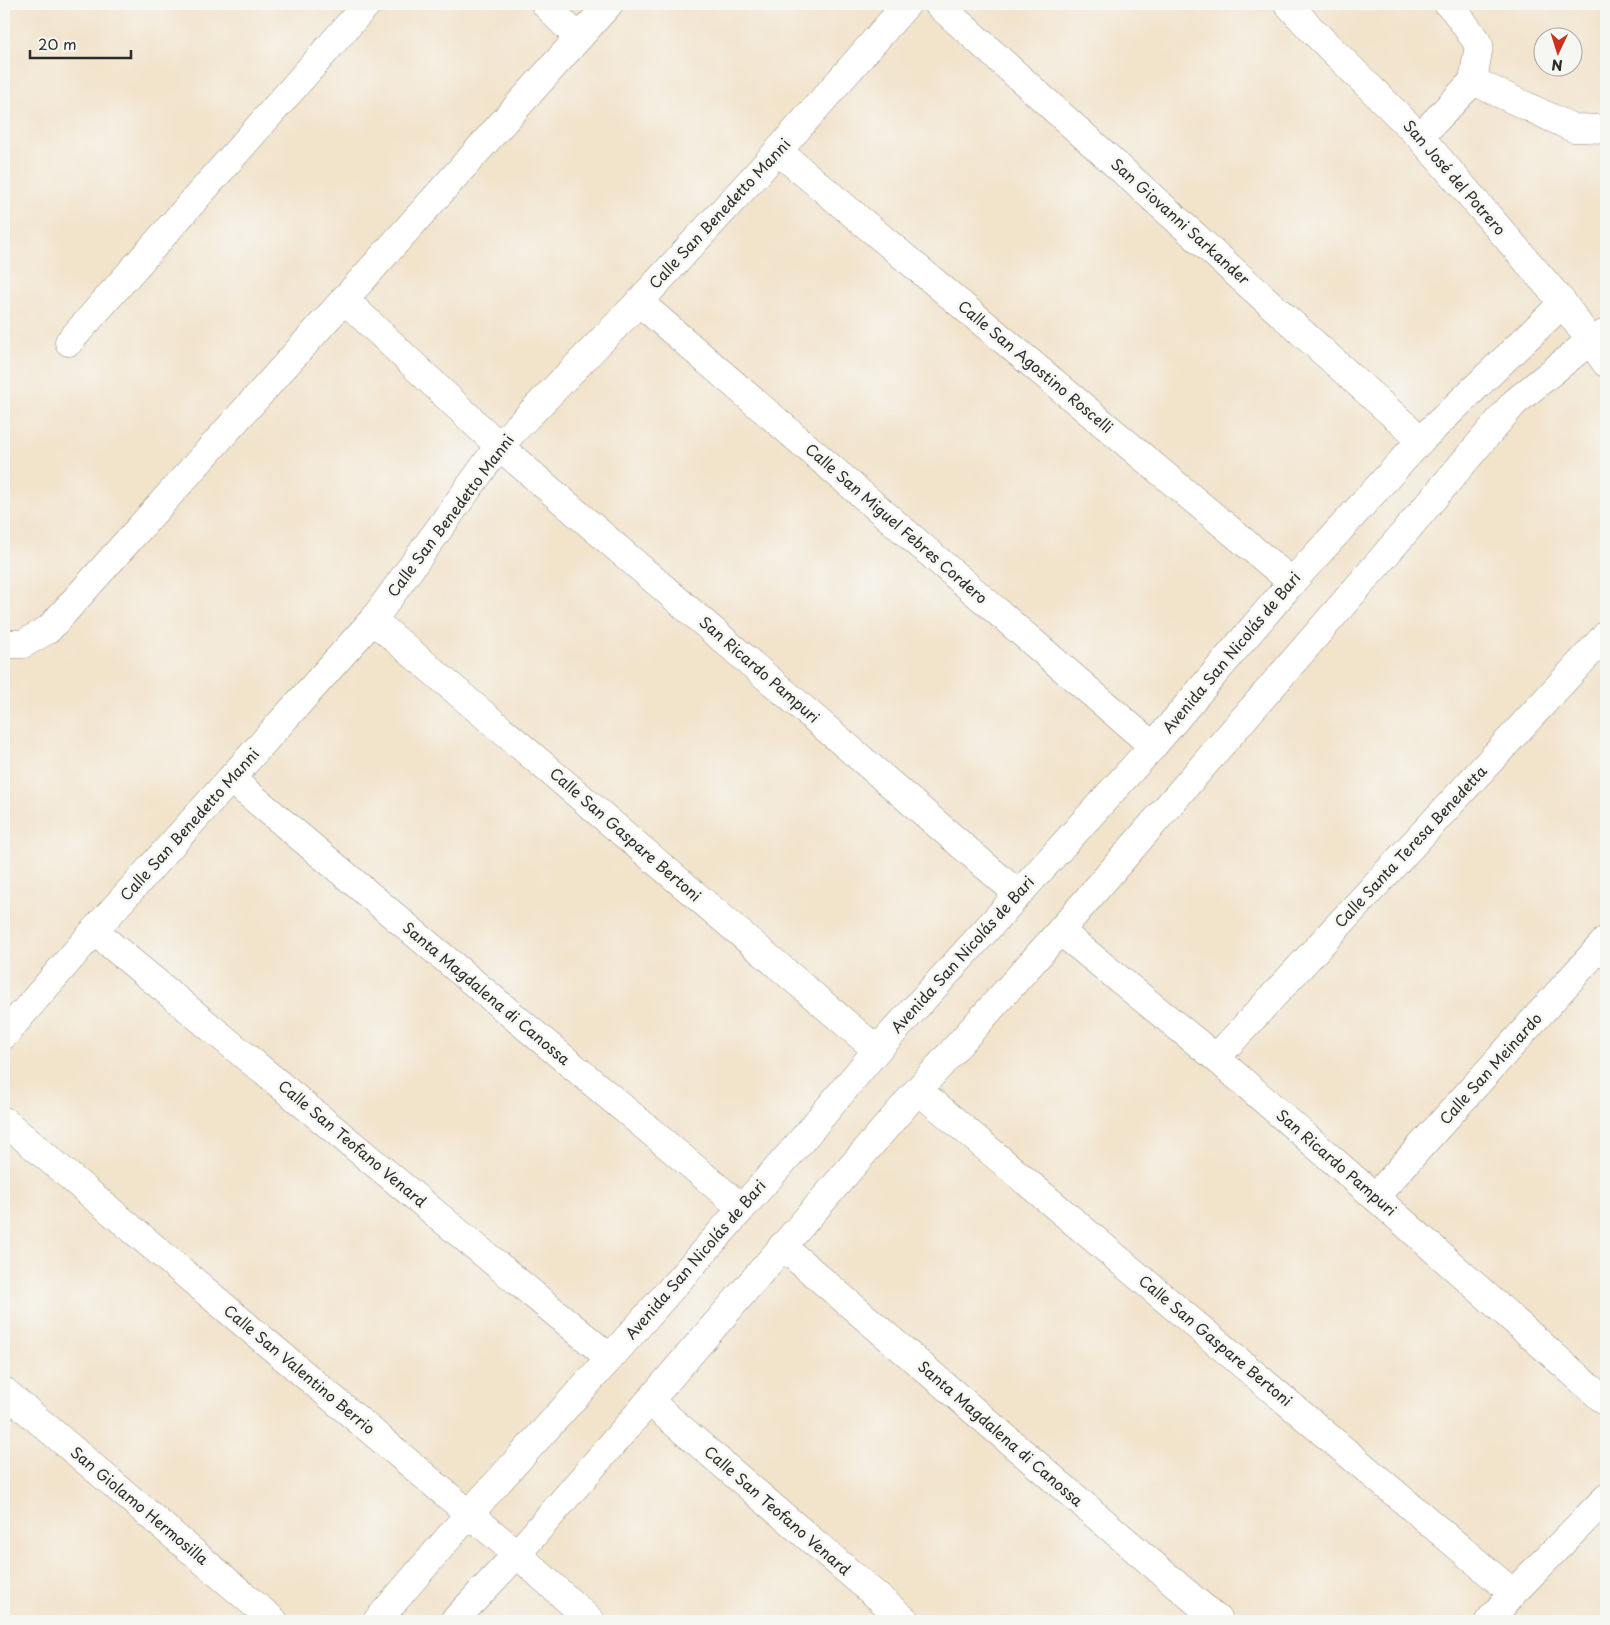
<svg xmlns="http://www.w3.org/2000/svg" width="1610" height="1625" font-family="'Playpen Sans',sans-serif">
<rect width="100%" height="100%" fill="#f6f6f2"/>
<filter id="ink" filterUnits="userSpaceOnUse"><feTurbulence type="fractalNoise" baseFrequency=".02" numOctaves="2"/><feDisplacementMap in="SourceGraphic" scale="10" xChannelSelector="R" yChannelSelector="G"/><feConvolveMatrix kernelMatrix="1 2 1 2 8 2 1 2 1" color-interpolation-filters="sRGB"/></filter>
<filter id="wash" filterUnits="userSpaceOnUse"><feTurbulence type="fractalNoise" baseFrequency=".0096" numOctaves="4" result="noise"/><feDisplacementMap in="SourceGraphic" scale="20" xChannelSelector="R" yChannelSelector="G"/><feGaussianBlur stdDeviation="1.12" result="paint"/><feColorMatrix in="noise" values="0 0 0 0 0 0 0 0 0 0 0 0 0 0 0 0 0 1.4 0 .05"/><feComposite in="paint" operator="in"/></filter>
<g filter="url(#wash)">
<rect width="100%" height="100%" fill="#f2e3cb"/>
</g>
<g filter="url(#ink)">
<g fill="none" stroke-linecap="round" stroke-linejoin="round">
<defs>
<g id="minor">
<polyline points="545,4 578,38"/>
<polyline points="938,4 1421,440"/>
<polyline points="1288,4 1311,29 1420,137 1563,303 1606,363"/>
<polyline points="1473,81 1573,128 1606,129"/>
<polyline points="1420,137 1473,81 1479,45 1453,8 1448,4"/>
<polyline points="778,151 1292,582"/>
<polyline points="344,299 499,446 1018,894"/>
<polyline points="639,302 1153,746"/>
<polyline points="69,342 367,4"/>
<polyline points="373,620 877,1050"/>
<polyline points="4,644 23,644 49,629 609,4"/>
<polyline points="231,779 742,1208"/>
<polyline points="94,931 610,1358"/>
<polyline points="1060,931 1216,1058 1375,1197 1606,1402"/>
<polyline points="4,1035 94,931 373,620 499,446 639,302 778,151 907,4"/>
<polyline points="1216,1058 1606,635"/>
<polyline points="918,1090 1513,1593"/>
<polyline points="4,1121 517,1554 591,1621"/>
<polyline points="1375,1197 1606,940"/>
<polyline points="782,1246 1219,1621"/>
<polyline points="4,1391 274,1621"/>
<polyline points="649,1401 906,1621"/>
<polyline points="377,1621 469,1514 610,1358 796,1147 877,1050 1153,746 1292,582 1421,440 1563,303"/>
<polyline points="454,1621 517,1554 918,1090 1060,931 1382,559 1514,403 1591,340 1606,333"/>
<polyline points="1489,1621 1513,1593 1606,1498"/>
</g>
</defs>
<use href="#minor" stroke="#8e877b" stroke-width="29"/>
<use href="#minor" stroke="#fff" stroke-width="28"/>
</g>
</g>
<g text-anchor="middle" stroke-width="5" stroke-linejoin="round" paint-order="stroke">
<g font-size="15" fill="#2b2b2b" stroke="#f6f6f2">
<text transform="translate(1454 178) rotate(49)" y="5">San José del Potrero</text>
<text transform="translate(720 214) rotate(-47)" y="5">Calle San Benedetto Manni</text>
<text transform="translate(1180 222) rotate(42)" y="5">San Giovanni Sarkander</text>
<text transform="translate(1035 367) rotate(40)" y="5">Calle San Agostino Roscelli</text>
<text transform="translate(451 516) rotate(-53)" y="5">Calle San Benedetto Manni</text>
<text transform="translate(896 524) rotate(41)" y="5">Calle San Miguel Febres Cordero</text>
<text transform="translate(1232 653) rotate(-50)" y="5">Avenida San Nicolás de Bari</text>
<text transform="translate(759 670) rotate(41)" y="5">San Ricardo Pampuri</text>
<text transform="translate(190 825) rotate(-48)" y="5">Calle San Benedetto Manni</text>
<text transform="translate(625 835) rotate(41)" y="5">Calle San Gaspare Bertoni</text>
<text transform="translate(1411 847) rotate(-47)" y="5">Calle Santa Teresa Benedetta</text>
<text transform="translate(963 955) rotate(-48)" y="5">Avenida San Nicolás de Bari</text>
<text transform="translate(486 994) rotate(40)" y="5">Santa Magdalena di Canossa</text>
<text transform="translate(1491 1069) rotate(-48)" y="5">Calle San Meinardo</text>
<text transform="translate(352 1144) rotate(40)" y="5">Calle San Teofano Venard</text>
<text transform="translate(1336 1163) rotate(41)" y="5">San Ricardo Pampuri</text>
<text transform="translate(696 1260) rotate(-49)" y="5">Avenida San Nicolás de Bari</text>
<text transform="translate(1215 1341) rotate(40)" y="5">Calle San Gaspare Bertoni</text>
<text transform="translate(299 1370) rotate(40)" y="5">Calle San Valentino Berrio</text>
<text transform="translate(1000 1434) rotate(41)" y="5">Santa Magdalena di Canossa</text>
<text transform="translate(139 1506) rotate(40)" y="5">San Giolamo Hermosilla</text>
<text transform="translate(777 1511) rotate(41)" y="5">Calle San Teofano Venard</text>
</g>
</g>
<rect width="1610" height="1625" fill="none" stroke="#f6f6f2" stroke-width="20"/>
<g transform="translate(1558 52) rotate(184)"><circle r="24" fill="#f6f6f2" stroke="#a5a5a2"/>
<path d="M0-4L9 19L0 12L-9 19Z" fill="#c8321e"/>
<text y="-8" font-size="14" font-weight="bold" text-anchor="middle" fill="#2b2b2b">N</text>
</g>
<path d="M30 50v8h101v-8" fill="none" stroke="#2b2b2b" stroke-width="2.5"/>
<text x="38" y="50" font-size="15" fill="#2b2b2b" stroke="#f6f6f2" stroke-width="4" paint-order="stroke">20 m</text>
</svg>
